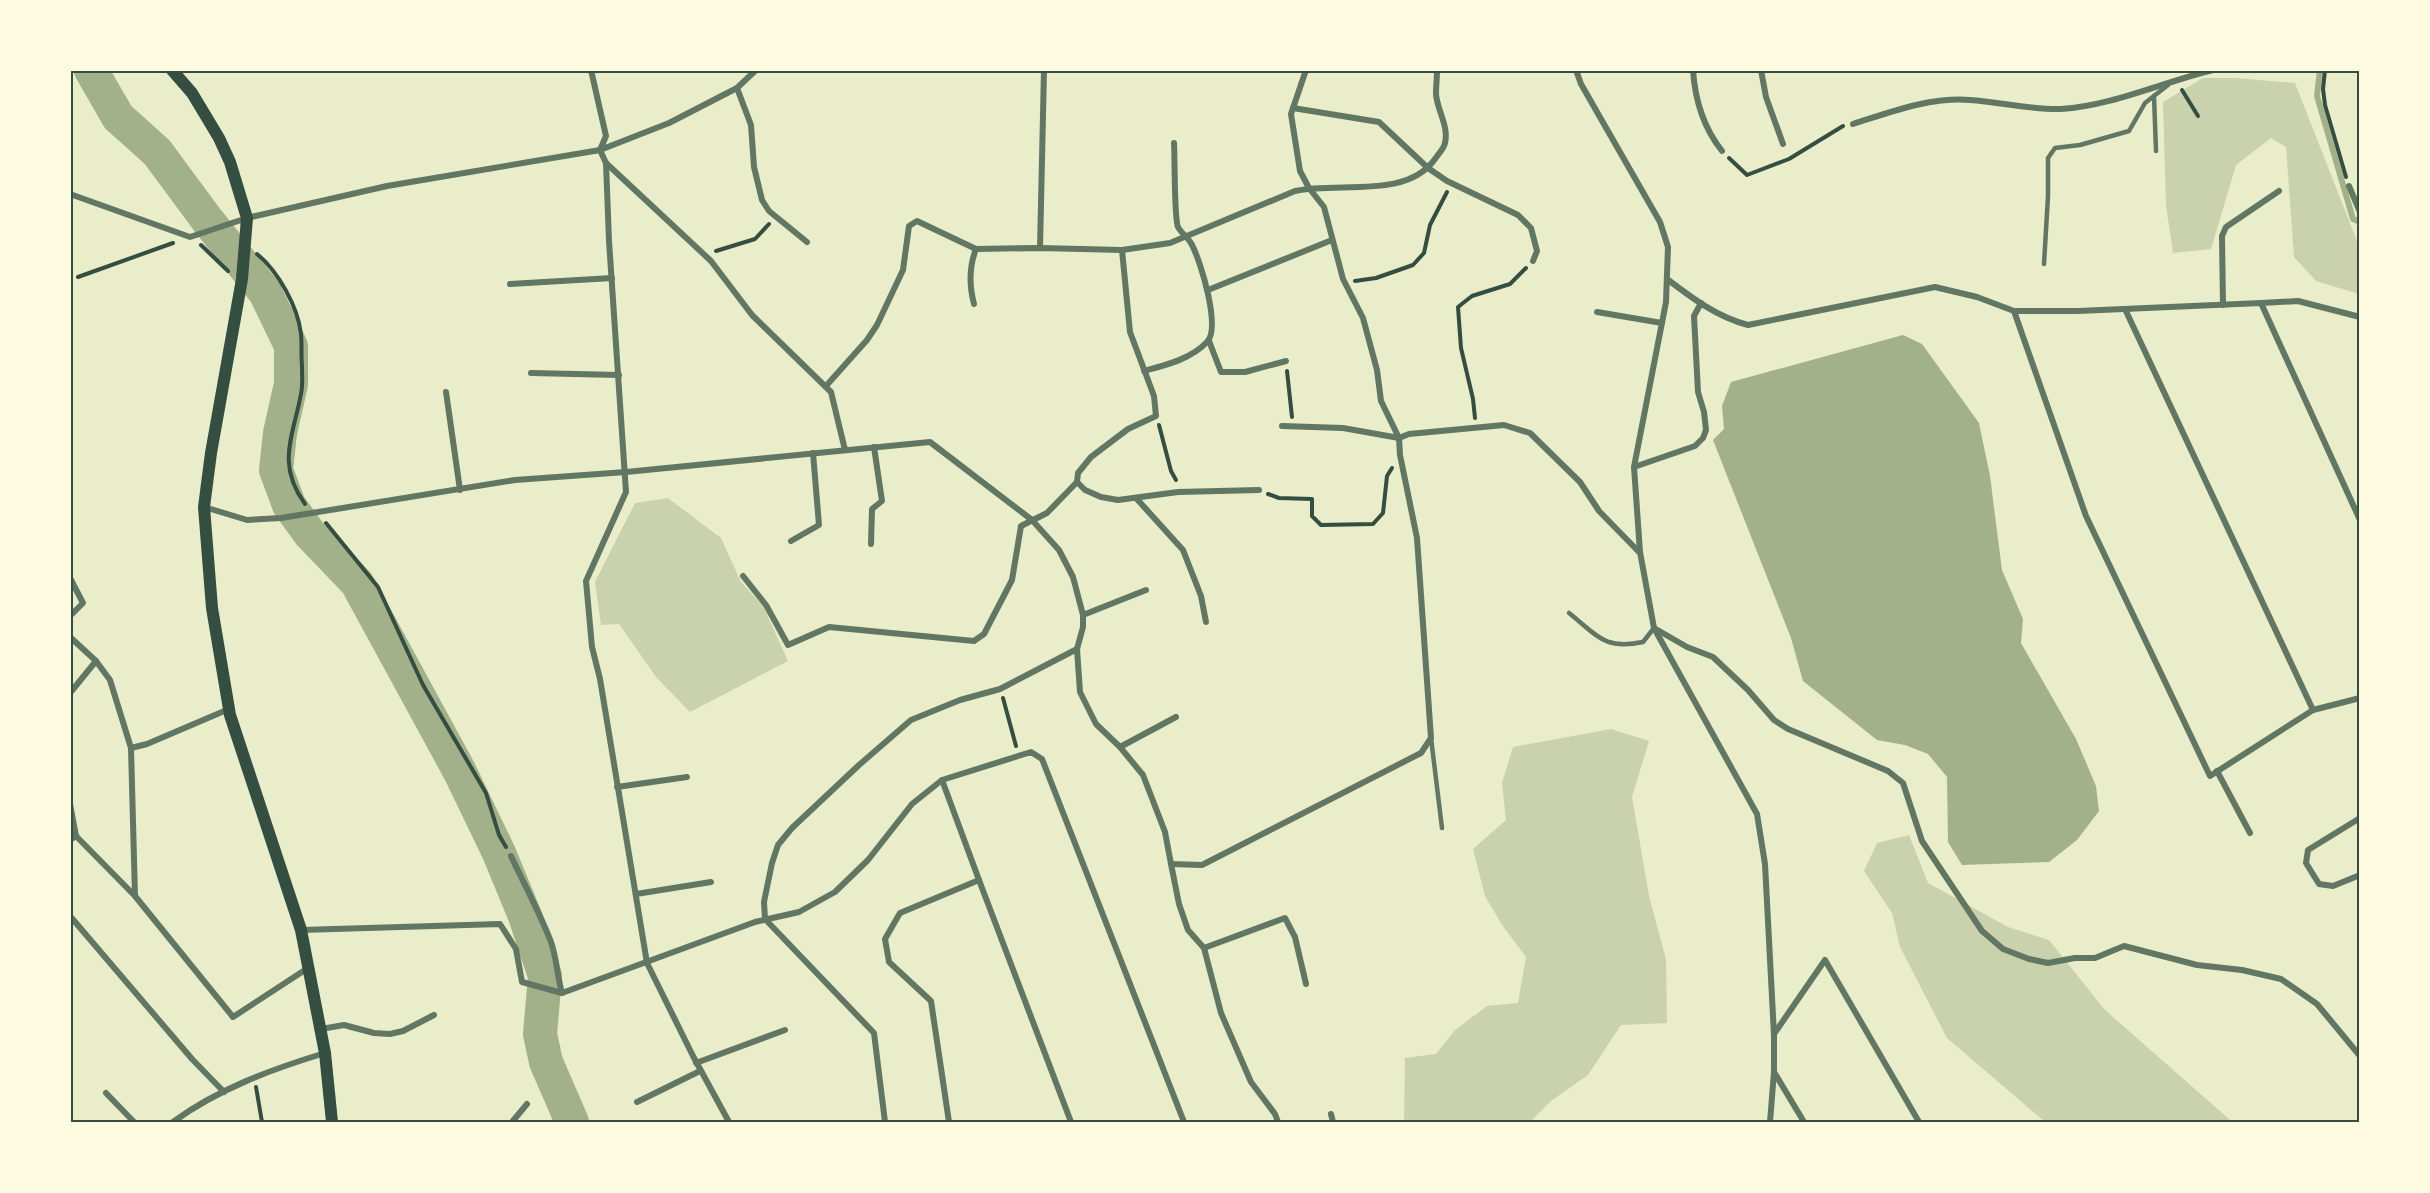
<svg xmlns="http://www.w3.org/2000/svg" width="2430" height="1193" font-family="'Titillium Web',sans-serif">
<rect width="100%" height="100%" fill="#e9edc9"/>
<g fill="#cad2ad">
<polygon points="2203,78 2237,78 2295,83 2357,241 2359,241 2359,294 2316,281 2294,257 2286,147 2271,138 2236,165 2211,249 2173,253 2166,205 2163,102"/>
<polygon points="668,498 721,538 741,582 763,606 788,661 690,712 656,677 619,624 601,625 595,582 635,503"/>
<polygon points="1611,729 1649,741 1632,797 1649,896 1666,959 1667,1023 1621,1025 1588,1075 1551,1101 1530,1122 1404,1122 1405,1058 1436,1054 1455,1030 1487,1006 1518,1003 1526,957 1502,925 1485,896 1473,849 1506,820 1502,783 1513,747"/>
<polygon points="1909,835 1928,883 2008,927 2049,940 2105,1010 2229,1119 2230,1122 2045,1122 1947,1038 1900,947 1892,913 1864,871 1877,843"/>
</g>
<polygon fill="#a3b18a" points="1903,335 1922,344 1979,423 1990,476 2002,570 2023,619 2021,643 2076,739 2096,786 2099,811 2077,840 2049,862 1962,865 1948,842 1947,777 1928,754 1905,745 1877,740 1803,681 1791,638 1713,440 1724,429 1722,406 1731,382"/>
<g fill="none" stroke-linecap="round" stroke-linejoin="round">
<polyline stroke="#a3b18a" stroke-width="6" points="2320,70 2317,96 2353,219 2360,222"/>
<polyline stroke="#a3b18a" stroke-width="34" points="91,70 118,117 157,152 208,221 265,292 291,346 291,384 280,433 276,470 289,505 310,534 357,583 460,772 499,853 525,916 545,976 540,1034 546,1062 572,1122"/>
<g stroke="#344e41" stroke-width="4">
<polyline points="2325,70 2323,89 2325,105 2346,177"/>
<polyline points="2182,90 2198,116"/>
<polyline points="1729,158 1747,175 1789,159 1843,126"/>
<polyline points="201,245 228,271"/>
<polyline points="716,251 755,239 769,224"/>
<path d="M257,254C278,271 298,307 301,334C302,344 301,356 302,366C302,375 303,385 301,394C293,437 276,464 305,504"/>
<polyline points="78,277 173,243"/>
<polyline points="1355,281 1376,278 1413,265 1424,253 1430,225 1447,192"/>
<polyline points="1287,371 1292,417"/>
<polyline points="1475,418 1473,399 1461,348 1458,307 1472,296 1510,284 1526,268"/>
<polyline points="1159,425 1171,471 1176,480"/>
<polyline points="1268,494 1279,498 1312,499 1312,516 1321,525 1373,524 1383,513 1387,476 1392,468"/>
<polyline points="326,523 378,587 423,685 486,793 499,835 506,847"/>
<polyline points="1003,698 1016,746"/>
<polyline points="256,1087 262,1122"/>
</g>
<g stroke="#617663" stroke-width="4.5">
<polyline points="2154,96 2156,151"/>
<polyline points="2044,264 2048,196 2048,158 2055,148 2080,145 2129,131 2145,103 2168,85"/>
<path d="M1569,613C1598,636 1604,650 1643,642L1654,628"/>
<polyline points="1431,738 1442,828"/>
</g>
<g stroke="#617663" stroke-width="6">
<polyline points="591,70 606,136 600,150"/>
<polyline points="1576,70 1581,84 1660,222 1668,247 1666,302 1634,467 1640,552 1654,628 1757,814 1765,864 1774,1035 1774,1072 1770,1122"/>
<path d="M1693,70C1695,101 1703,127 1722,151"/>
<polyline points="1761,70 1766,97 1783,144"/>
<polyline points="737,88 751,125 754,167 762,200 769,211 807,242"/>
<polyline points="1293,108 1379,122 1428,168 1447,181 1518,215 1531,228 1537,251 1533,261"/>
<path d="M1853,124C1891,112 1929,97 1970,100C2000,102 2031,110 2061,109C2112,106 2163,82 2213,70"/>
<polyline points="600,150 606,163 711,261 752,315 831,392 845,450"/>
<polyline points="606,163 609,241 626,492 586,581 592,647 600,679 647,963 693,1056 729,1122"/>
<polyline points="2349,186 2360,212"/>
<polyline points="70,194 190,237 247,218 387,186 600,150 669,123 737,88 756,70"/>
<polyline points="1040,248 1044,70"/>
<path d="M1667,279C1692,298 1717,317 1748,325L1935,287L1977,297L2014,311H2078L2261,303L2360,520"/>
<polyline points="510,284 612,278"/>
<polyline points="1208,290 1332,240"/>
<polyline points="2261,303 2298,301 2360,317"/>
<path d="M974,304C969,285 969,267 976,249"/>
<polyline points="2223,305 2222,236 2226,227 2279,191"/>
<polyline points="2125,309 2313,710"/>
<polyline points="2014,311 2086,516 2210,776 2313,710 2360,698"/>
<polyline points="1597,312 1662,323"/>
<polyline points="1209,341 1221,372 1245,372 1286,361"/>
<path d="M1144,371C1166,365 1191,359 1207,342C1221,328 1201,262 1192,245C1189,238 1181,233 1178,227C1174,218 1175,158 1174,143"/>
<polyline points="531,373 619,375"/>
<path d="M826,386L867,340L877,325L903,270L909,226L917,221L976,249L1040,248L1122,250L1170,243L1295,191C1338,181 1406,200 1435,159C1438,154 1444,149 1445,143C1449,126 1437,110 1436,94C1436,86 1437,78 1437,70"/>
<polyline points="446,392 460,490"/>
<polyline points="1282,426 1343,428 1399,438 1409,434 1504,425 1530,433 1580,482 1599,511 1639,552"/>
<polyline points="1634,467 1695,446 1703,438 1706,430 1704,412 1698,392 1694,316 1701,303"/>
<polyline points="1077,482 1085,490 1101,497 1118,500 1178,492 1259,490"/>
<polyline points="1136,498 1183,550 1201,596 1206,622"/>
<polyline points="204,507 247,520 281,518 515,480 626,472 930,442 1032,520 1059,550 1073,577 1083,615 1083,627 1077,649 1080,692 1096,724 1120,747 1143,775 1165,832 1171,864 1202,865 1421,753 1431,738 1417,538 1400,455 1399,438 1381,401 1377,370 1363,318 1343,279 1324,207 1309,188 1300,171 1291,114 1306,70"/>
<polyline points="791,541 819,525 813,453"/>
<polyline points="871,544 872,509 882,501 874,447"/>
<polyline points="743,576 766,605 788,645 829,627 974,641 984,634 1012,580 1021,526 1047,513 1077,482 1078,473 1091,457 1128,429 1156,416 1154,396 1130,332 1122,250"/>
<polyline points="70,578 83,603 70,616"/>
<polyline points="1083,615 1146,590"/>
<polyline points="1654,628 1687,647 1713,657 1748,690 1774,720 1788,729 1888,771 1903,783 1922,841 1982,931 2003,949 2029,959 2048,963 2075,958 2095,958 2124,946 2197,965 2242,970 2281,979 2317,1004 2360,1056"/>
<polyline points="70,637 96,661 110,680 131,748 147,744 229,709"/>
<polyline points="70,693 96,661"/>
<polyline points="1120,747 1176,717"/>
<polyline points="131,748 135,896"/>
<polyline points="2217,771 2250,833"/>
<polyline points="942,780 979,880 900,913 885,939 889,962 931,1001 949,1122"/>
<polyline points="617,787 687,777"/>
<polyline points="70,804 76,836"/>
<polyline points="2360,818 2308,850 2306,863 2319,884 2333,886 2360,875"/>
<polyline points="70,840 76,836 135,896 233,1017 308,968"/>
<path d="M511,856C524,884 540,913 551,942C557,959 557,976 562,993"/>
<polyline points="1171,864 1179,904 1188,930 1204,948 1221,1013 1251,1082 1275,1114 1278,1122"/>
<polyline points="979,880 1071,1122"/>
<polyline points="636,894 711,882"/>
<polyline points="70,916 192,1059 224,1092"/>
<polyline points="301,930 500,924 516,949 522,982 562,993 755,922 799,912 835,892 868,860 912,804 942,780 1031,752 1042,759 1184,1122"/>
<polyline points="1204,948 1285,918 1295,937 1306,984"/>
<polyline points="321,1029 344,1025 374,1033 390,1034 403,1031 434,1015"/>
<polyline points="1774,1034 1825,960 1919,1122"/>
<polyline points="696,1063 785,1030"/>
<polyline points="1774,1072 1804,1122"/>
<polyline points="106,1093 134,1122"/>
<polyline points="637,1102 700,1071"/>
<polyline points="1331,1114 1333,1122"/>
<path d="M173,1122C218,1089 272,1069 325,1053"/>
<polyline points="512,1122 527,1104"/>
<polyline points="885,1122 874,1033 765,919 764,902 772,863 778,845 792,828 859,765 911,720 960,700 1000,689 1077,649"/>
</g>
<polyline stroke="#344e41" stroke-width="12" points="172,70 192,93 219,138 230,162 247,218 242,279 211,453 204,507 212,608 230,715 301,930 325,1053 332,1122"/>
</g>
<rect width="2430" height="1193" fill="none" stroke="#fefae0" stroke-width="144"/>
<rect x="72" y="72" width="2286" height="1049" fill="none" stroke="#344e41" stroke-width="2"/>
</svg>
